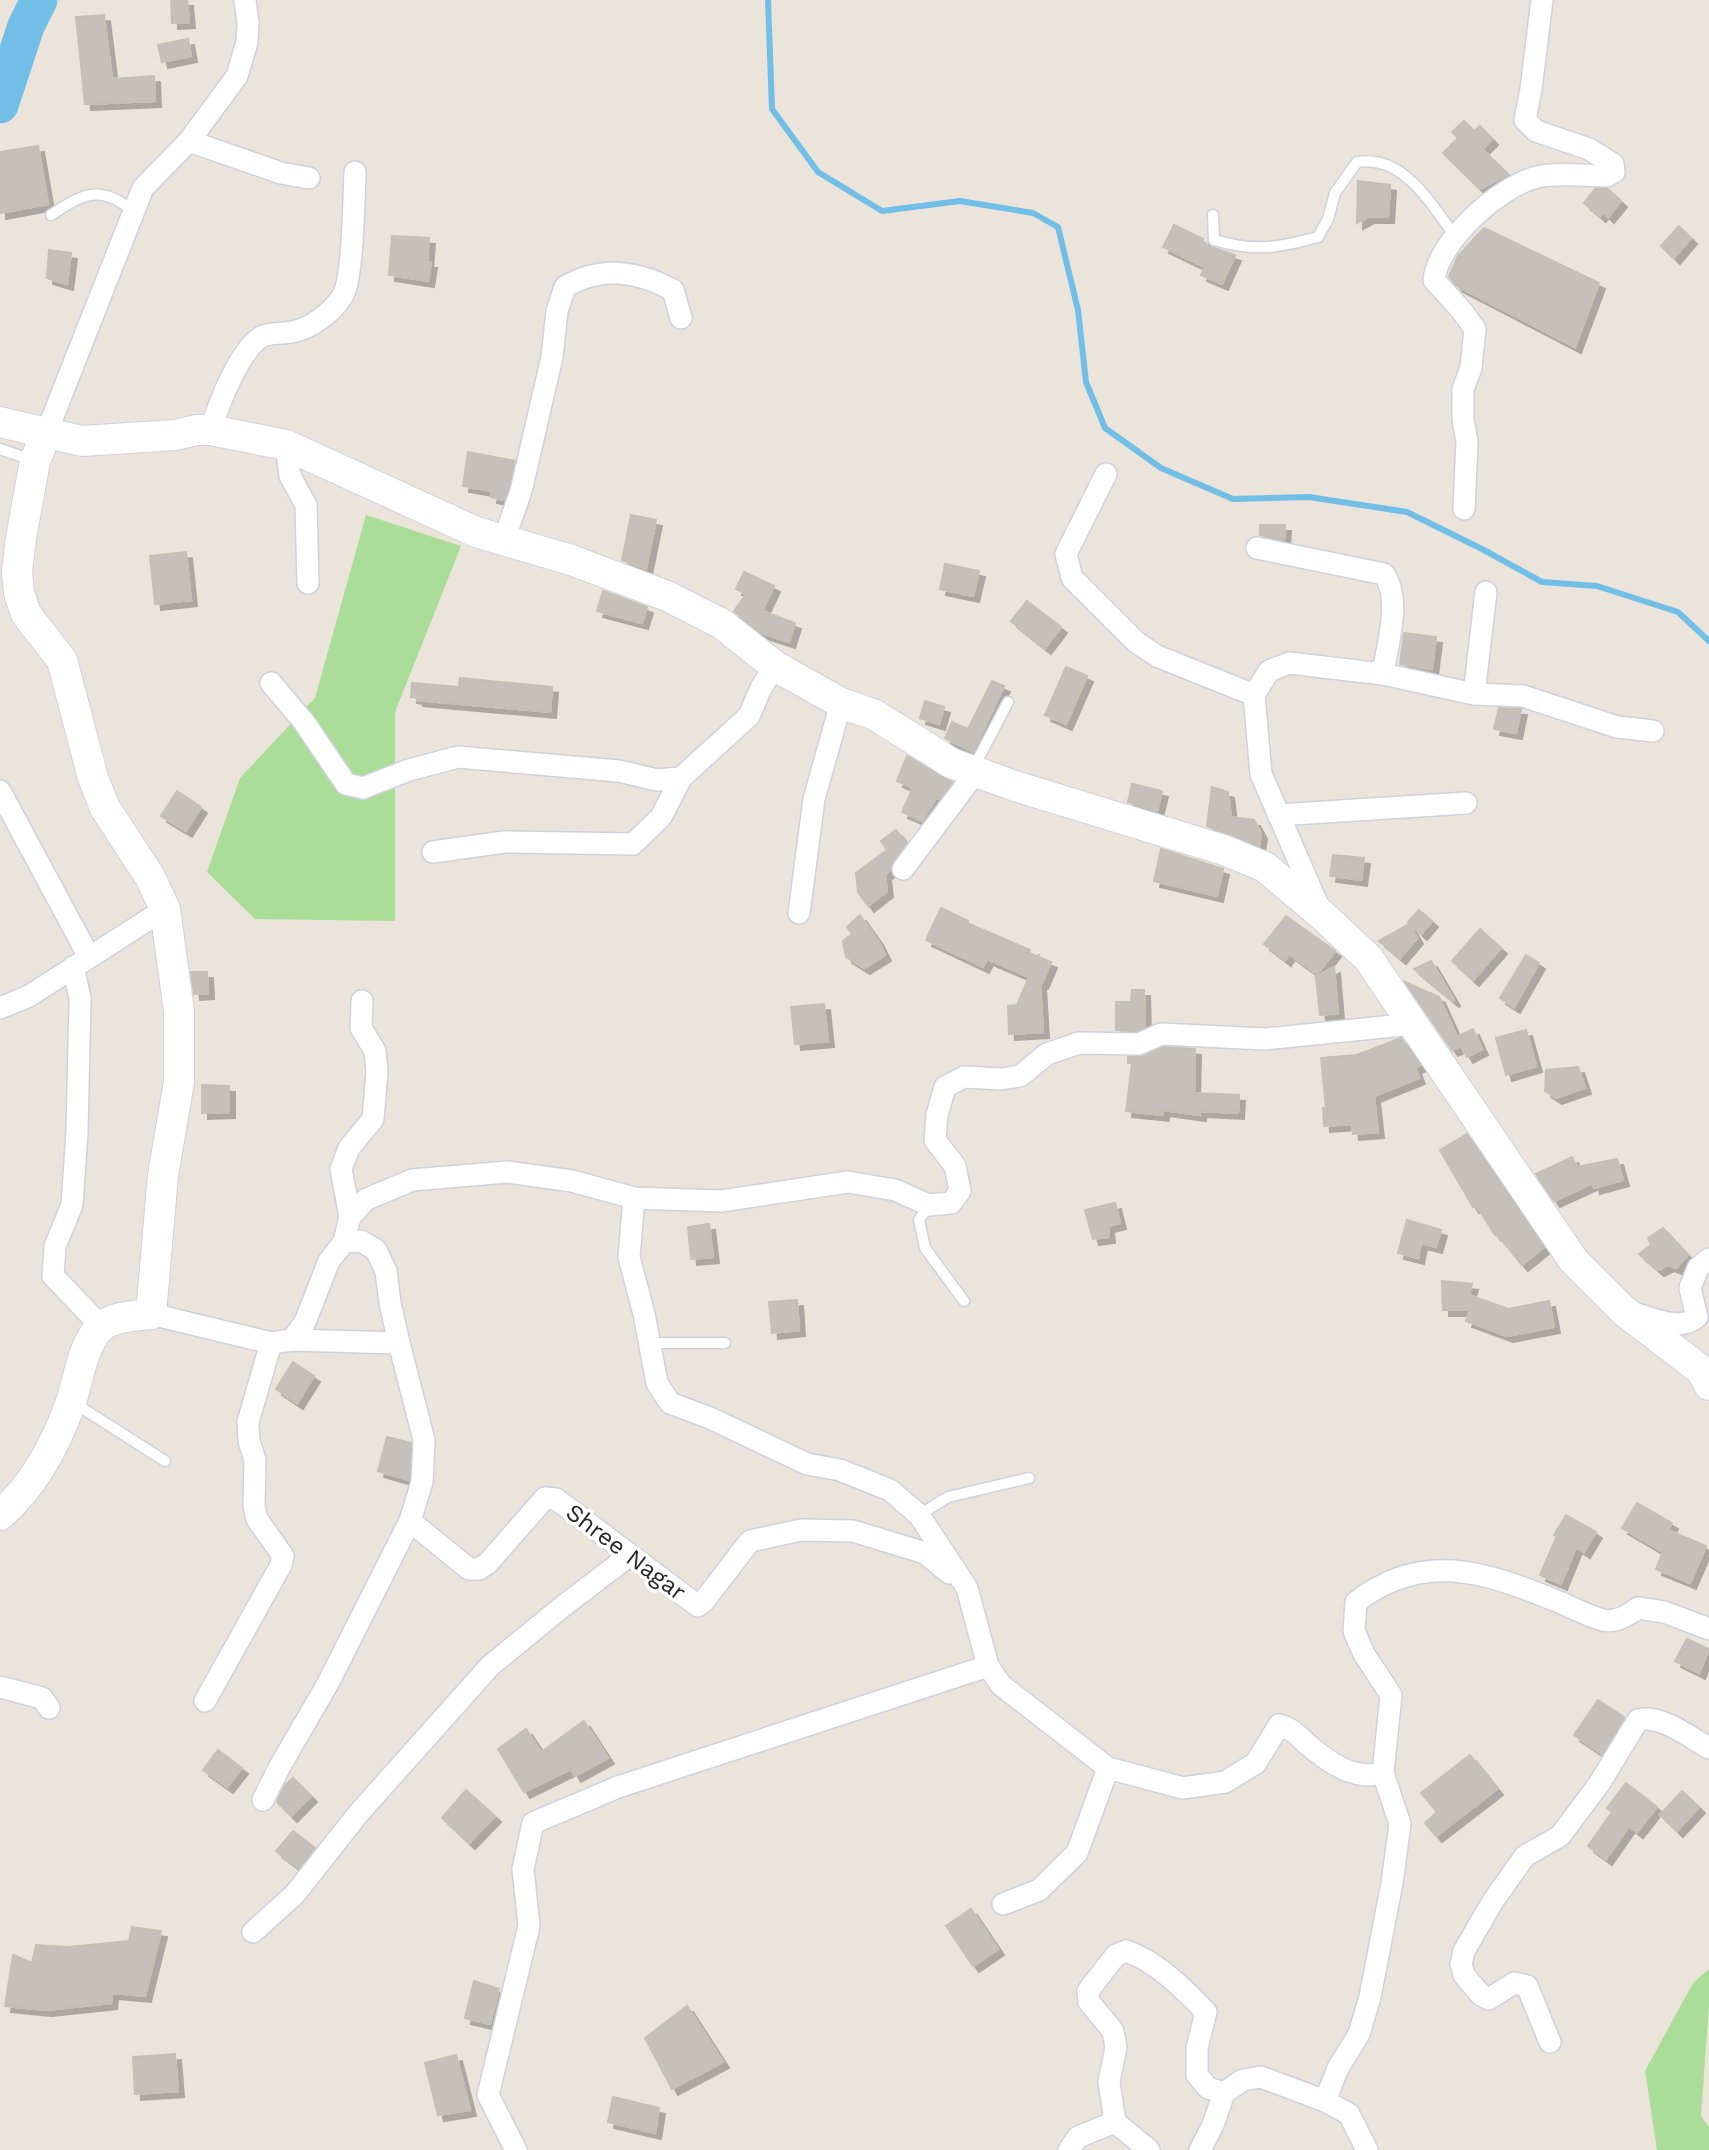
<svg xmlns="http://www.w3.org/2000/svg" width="1709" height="2150" font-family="'Work Sans',sans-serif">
<defs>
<filter id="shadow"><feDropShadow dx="6" dy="6" stdDeviation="0" flood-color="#0004"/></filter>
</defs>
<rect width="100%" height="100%" fill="#eae4da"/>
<g fill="#aade98">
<polygon points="366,515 461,546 395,712 395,921 255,919 207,872 240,778 315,698"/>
<polygon points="1709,1969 1709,2005 1701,2116 1709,2127 1709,2150 1657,2150 1645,2071 1693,1983"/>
</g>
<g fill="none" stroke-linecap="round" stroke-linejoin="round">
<polyline stroke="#71bee7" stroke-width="6" points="768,0 772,109 818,172 882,211 960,201 1033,213 1058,227 1078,310 1086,382 1105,428 1161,468 1233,499 1309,497 1407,512 1482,549 1542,582 1597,586 1678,612 1709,641"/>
<polyline stroke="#71bee7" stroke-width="37" points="0,105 26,26 39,0"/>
</g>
<g fill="#c5c1ba" stroke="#c5c0b4" stroke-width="2" filter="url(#shadow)">
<polygon points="171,0 187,0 189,22 172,23"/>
<polygon points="104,15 112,79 154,76 155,101 85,104 76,17"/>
<polygon points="188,39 191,56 162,62 158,45"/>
<polygon points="1464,121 1474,131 1480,126 1492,139 1482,149 1508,174 1480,189 1443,153 1458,138 1452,132"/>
<polygon points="38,146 48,204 0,213 0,152"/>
<polygon points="1358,181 1390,185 1388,217 1368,217 1357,223"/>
<polygon points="1595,189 1608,189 1621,201 1608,217 1603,212 1600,216 1584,203"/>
<polygon points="1174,225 1203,239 1202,241 1211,247 1235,255 1222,284 1201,275 1205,267 1163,247"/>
<polygon points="1679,226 1691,238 1674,258 1661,246"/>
<polygon points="1484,228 1599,283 1575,347 1457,286 1449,276 1458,256"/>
<polygon points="392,236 429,238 427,262 431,262 428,281 389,275"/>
<polygon points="49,250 71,253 67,284 47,278"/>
<polygon points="468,452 515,461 504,500 491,497 492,491 463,486"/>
<polygon points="631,515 656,520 646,569 622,560"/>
<polygon points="1260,525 1285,525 1284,540 1260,535"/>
<polygon points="186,552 191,600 155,604 150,556"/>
<polygon points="945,564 979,571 973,596 940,589"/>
<polygon points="744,572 774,586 762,611 795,623 789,642 762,633 734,611 746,594 736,589"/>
<polygon points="603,591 647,607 642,623 597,611"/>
<polygon points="1027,601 1061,627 1045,648 1011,621"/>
<polygon points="1404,633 1436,637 1432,669 1400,664"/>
<polygon points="1066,667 1087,676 1066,724 1045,715"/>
<polygon points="460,678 552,687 550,712 417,700 417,698 411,697 412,683 459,687"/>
<polygon points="992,681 1004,686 973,752 945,738 952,722 968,729"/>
<polygon points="925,701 944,707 939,724 920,718"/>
<polygon points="1499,708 1521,709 1516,733 1494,729"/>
<polygon points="907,756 952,782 939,799 936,798 922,821 902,812 913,788 897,781"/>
<polygon points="1132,784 1162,791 1157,811 1128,802"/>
<polygon points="1212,787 1228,792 1231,817 1254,820 1261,833 1259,846 1207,826"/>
<polygon points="177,791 201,807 186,831 161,816"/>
<polygon points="896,830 906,843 893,861 890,870 885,874 887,891 868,906 858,892 856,873 887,850 881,841"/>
<polygon points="1161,849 1223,869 1217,896 1154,881"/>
<polygon points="1333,855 1364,858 1361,880 1330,876"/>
<polygon points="941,908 968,921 967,923 1030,950 1029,953 1038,957 1039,954 1039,957 1051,962 1042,983 1040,983 1043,1032 1009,1034 1008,1006 1017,1005 1029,977 987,959 983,967 926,940"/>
<polygon points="1419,910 1432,921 1421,934 1408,922"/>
<polygon points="860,915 877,939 885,955 864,968 846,957 843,941 852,934 847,927"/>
<polygon points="1286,916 1335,951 1317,974 1289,954 1285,960 1264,944"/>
<polygon points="1409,924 1417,938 1400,958 1379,941"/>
<polygon points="1480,929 1501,948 1473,980 1452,961"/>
<polygon points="1526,955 1539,963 1514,1007 1500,998"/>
<polygon points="1431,961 1454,1000 1453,1001 1414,969"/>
<polygon points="1334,967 1338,1013 1320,1015 1316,977"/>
<polygon points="191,972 207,972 208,993 194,994"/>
<polygon points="1405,982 1439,997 1457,1037 1473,1029 1482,1049 1467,1057 1461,1046 1452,1050"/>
<polygon points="1132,990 1144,990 1145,1027 1136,1031 1116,1030 1116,1002 1131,1002"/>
<polygon points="824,1004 828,1041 795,1044 791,1007"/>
<polygon points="1526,1030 1536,1066 1506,1075 1496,1038"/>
<polygon points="1401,1038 1420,1065 1415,1068 1419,1078 1374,1096 1378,1132 1353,1134 1352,1124 1324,1126 1323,1108 1326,1108 1321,1058 1357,1055"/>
<polygon points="1164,1047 1195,1049 1194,1093 1239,1095 1238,1113 1200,1111 1200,1115 1163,1110 1163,1115 1126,1111 1132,1063 1128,1063 1128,1057 1144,1056"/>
<polygon points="1578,1067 1585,1088 1556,1098 1545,1091 1546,1070"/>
<polygon points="202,1085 229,1086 229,1112 202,1113"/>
<polygon points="1467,1134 1544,1247 1522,1265 1497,1234 1495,1235 1476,1205 1473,1207 1440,1150"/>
<polygon points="1572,1157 1577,1167 1617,1159 1623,1180 1594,1188 1593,1183 1554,1201 1536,1174"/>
<polygon points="1115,1203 1120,1223 1108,1226 1109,1237 1093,1239 1085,1210"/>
<polygon points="1407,1220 1441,1230 1436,1247 1421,1243 1418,1258 1398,1253"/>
<polygon points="709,1224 713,1257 691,1259 688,1227"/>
<polygon points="1663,1228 1688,1255 1676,1268 1668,1265 1658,1270 1639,1254 1651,1245 1648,1238"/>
<polygon points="1442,1281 1472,1284 1469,1295 1508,1309 1549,1301 1554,1327 1507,1336 1466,1321 1470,1310 1443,1310"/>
<polygon points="797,1300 799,1330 772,1333 769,1302"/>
<polygon points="293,1362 314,1376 297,1403 276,1389"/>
<polygon points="387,1437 411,1443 409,1480 378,1471"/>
<polygon points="1637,1503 1672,1523 1668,1530 1706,1546 1690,1583 1656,1569 1663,1552 1622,1528"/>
<polygon points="1566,1515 1596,1532 1584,1552 1576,1547 1561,1584 1540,1575 1557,1536 1554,1535"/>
<polygon points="1687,1639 1709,1649 1699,1673 1675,1661"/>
<polygon points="1598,1700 1624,1717 1602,1754 1574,1735"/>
<polygon points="584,1721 608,1758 575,1776 571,1769 524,1792 498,1749 526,1729 541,1752"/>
<polygon points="218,1750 242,1768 227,1787 203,1770"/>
<polygon points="1470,1755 1497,1789 1436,1836 1425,1823 1437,1812 1421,1793"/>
<polygon points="293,1778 311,1796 291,1816 277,1802 285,1785"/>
<polygon points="1626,1783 1657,1807 1637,1832 1629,1826 1606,1859 1588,1846 1612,1812 1607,1808"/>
<polygon points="466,1790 495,1816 469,1843 442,1818"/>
<polygon points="1682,1791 1699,1807 1677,1831 1660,1815"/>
<polygon points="293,1831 315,1848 299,1868 276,1851"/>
<polygon points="971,1909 998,1949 973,1966 946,1926"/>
<polygon points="132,1927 161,1931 145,1996 112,1993 111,2003 46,2010 5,2006 13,1955 32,1963 36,1945 69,1947 129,1941"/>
<polygon points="474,1981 499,1989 490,2024 465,2018"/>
<polygon points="687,2006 723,2062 672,2089 645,2038"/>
<polygon points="175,2054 178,2091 135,2094 133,2057"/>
<polygon points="456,2055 470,2110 438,2115 425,2063"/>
<polygon points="613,2097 659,2108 655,2133 608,2122"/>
</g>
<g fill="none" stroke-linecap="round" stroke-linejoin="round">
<defs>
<g id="lane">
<path d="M51,215C84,193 101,184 134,212"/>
<path d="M1213,215L1214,240C1254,252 1278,248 1318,237L1328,219L1335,193L1357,162C1404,155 1430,203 1455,236"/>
<polyline points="0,449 32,460"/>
<polyline points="973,769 1008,702"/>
<polyline points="929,1205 919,1220 925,1248 964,1301"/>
<polyline points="649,1343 725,1343"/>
<polyline points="74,1403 165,1461"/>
<polyline points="919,1515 948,1497 1029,1478"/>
</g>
<g id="street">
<polyline points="189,141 281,173 309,178"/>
<path d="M211,430C218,405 239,351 261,337C270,332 282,334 292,332C312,328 333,312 343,295C353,279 354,195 355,172"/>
<polyline points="46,434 143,188 189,141 237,76 247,42 248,23 245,0"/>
<polyline points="286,445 290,476 306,505 308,583"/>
<polyline points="1106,474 1066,554 1072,578 1136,642 1157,656 1254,695"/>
<path d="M1464,509L1467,442L1463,419V389L1471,368L1475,329L1462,311L1434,280C1438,241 1500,186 1537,177C1556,172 1587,176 1607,176L1614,172L1613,164L1589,149L1536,131L1525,120L1531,89L1542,0"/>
<path d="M504,540L521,491L552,357L557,311L565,287C601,265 637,271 673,290L681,318"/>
<path d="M1257,548L1384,574C1402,600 1387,644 1383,674"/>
<polyline points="271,683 304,722 346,784 363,788 409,770 458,757 619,771 657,780 681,778 749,716 761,688 775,666"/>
<polyline points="1474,694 1486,592"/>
<polyline points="0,791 89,957"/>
<polyline points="1278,815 1466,803"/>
<polyline points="433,852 504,842 633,844 661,817 681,778"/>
<polyline points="903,869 976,772"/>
<polyline points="1320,910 1261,774 1254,695 1269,671 1289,663 1383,674 1474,694 1523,696 1617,727 1653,731"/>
<polyline points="799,913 814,799 841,703"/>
<polyline points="73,967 80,998 77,1132 72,1205 55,1246 53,1276 101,1326"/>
<polyline points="0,1008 29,996 165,909"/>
<path d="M634,1198L629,1257L644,1314L657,1383L670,1403L710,1418L807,1464L840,1470L890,1490L919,1515L967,1588L988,1666L1001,1685L1108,1768L1183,1788L1225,1782L1256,1763L1279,1725C1291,1728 1298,1735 1307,1744C1328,1762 1354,1781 1383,1773"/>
<polyline points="350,1217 341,1169 349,1148 373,1119 377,1072 375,1051 361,1028 362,1001"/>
<polyline points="344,1242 350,1217 365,1200 412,1180 507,1172 572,1181 634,1198 721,1201 848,1182 895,1190 929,1205 951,1203 960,1191 955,1166 935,1140 937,1115 945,1087 964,1077 1001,1079 1020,1076 1047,1054 1079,1043 1139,1044 1161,1034 1265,1039 1413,1024"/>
<path d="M1633,1313C1653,1318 1680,1332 1697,1317L1690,1288L1698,1268L1709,1259"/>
<polyline points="151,1314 271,1343 292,1340 399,1343"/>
<polyline points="410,1521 469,1569 479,1569 488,1563 545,1498 556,1499 698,1606 704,1601 750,1541 801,1530 853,1531 925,1553 949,1573"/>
<polyline points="0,1687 42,1698 49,1708"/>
<polyline points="205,1701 281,1565 283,1556 257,1519 254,1506 255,1460 249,1441 248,1422 271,1343"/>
<polyline points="263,1800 280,1766 327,1685 410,1521 422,1482 424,1440 399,1343 390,1303 386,1271 376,1250 361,1241 344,1242 329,1261 305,1322 292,1340"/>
<polyline points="1003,1904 1039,1890 1077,1853 1108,1768"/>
<polyline points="253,1932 295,1894 358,1814 490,1666 562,1607 629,1556"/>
<path d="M1550,2042L1527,1986L1514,1983L1489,1999L1481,1995L1464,1975L1461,1964L1464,1951L1493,1901L1525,1856L1560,1836L1599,1784L1638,1720C1661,1714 1689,1737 1709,1748"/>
<polyline points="1325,2101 1349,2114 1367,2150"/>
<polyline points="1115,2122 1149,2150"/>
<polyline points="516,2150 488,2095 529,1926 523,1869 533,1823 618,1787 988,1666"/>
<path d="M1069,2150L1078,2137L1115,2122L1109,2082L1116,2047L1113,2031L1089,2002L1088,1991L1116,1955L1126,1951C1156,1961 1184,1989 1206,2012L1197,2048V2075L1208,2088L1224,2093L1243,2080L1261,2077L1325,2101L1338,2068L1359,2034L1370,1997L1392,1883L1400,1824L1383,1773L1391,1695L1364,1654L1354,1631L1356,1602C1422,1551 1483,1571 1554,1600C1570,1606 1587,1616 1603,1620C1616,1623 1628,1615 1638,1608L1664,1612L1709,1629"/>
<polyline points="1200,2150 1213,2125 1224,2093"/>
</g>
<g id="secondary">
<polyline points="0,422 82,441 176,435 196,430 211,430 286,445 476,532 571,560 667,596 722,624 775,666 841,703 875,715 951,763 1015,786 1224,850 1265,867 1322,915 1368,958 1574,1261 1624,1311 1701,1370 1709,1385"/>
<path d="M0,1515C34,1486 56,1444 71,1402C78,1381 83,1343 100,1328C112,1316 135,1316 151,1314L163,1175L179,1082V1011L165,909L150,877L105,808L93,778L62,660L26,614L19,593L17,572L21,538L35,461L46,434"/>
</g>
</defs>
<use href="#lane" stroke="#cfd1e0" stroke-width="13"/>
<use href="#street" stroke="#cfd1e0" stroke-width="24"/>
<use href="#secondary" stroke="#cfd1e0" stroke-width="32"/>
<use href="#lane" stroke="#fff" stroke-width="10"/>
<use href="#street" stroke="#fff" stroke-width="21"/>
<use href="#secondary" stroke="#fff" stroke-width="30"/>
</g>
<g text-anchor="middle" stroke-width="7" stroke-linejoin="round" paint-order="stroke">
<g font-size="24" fill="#282828" stroke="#fff">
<text transform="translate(626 1552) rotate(37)" y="8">Shree Nagar</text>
</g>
</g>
</svg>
